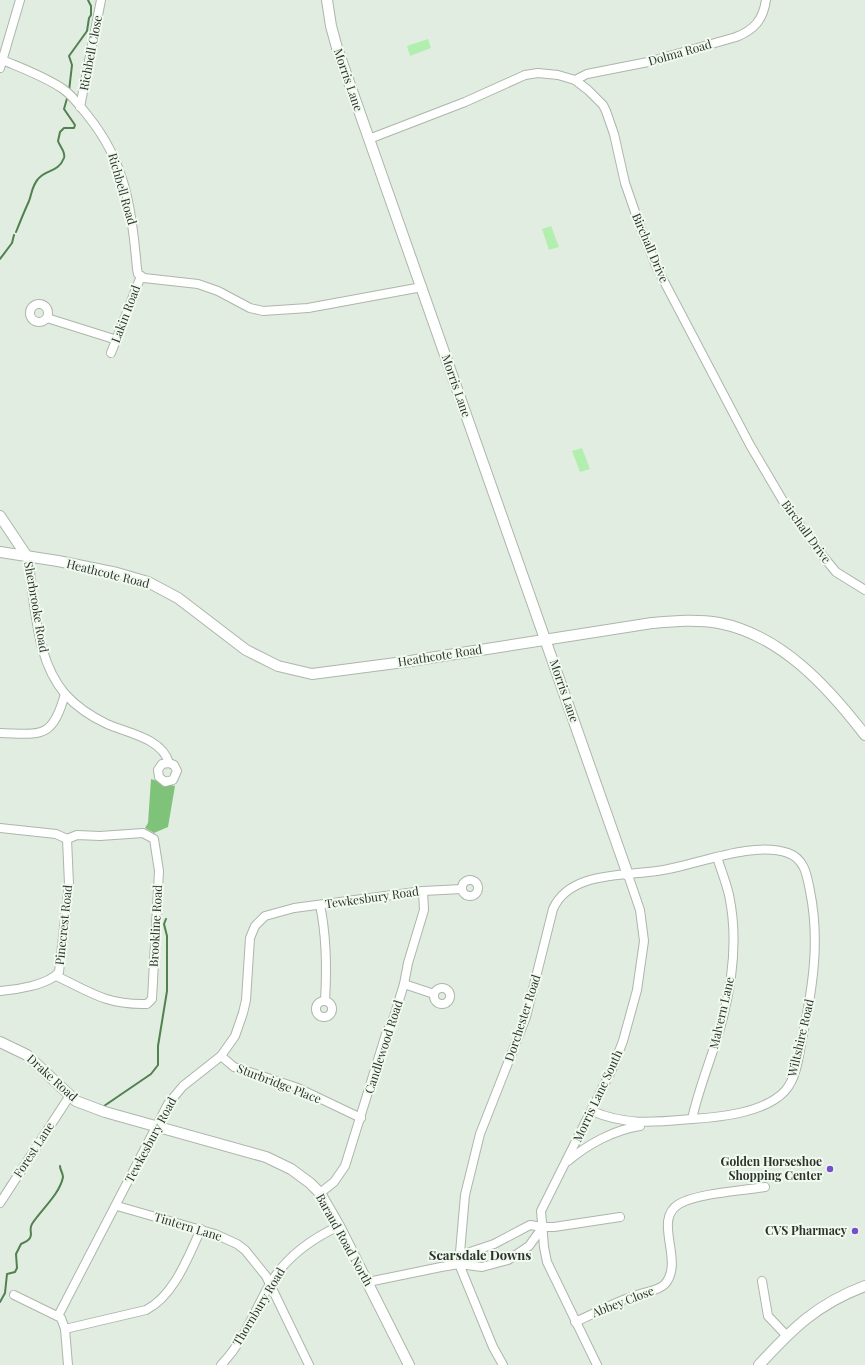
<svg xmlns="http://www.w3.org/2000/svg" width="865" height="1365" font-family="'Playfair Display',serif">
<rect width="100%" height="100%" fill="#e2ede1"/>
<g fill="#b2efae">
<polygon points="428,39 431,48 410,56 407,46"/>
<polygon points="551,226 559,247 549,250 542,229"/>
<polygon points="582,448 590,469 580,472 572,451"/>
</g>
<polygon fill="#7fc37a" points="151,779 175,786 168,827 154,833 145,828 148,823"/>
<g fill="none" stroke-linecap="round" stroke-linejoin="round">
<g stroke="#50814e" stroke-width="2">
<polyline points="69,91 72,65 69,56 87,31 89,18 91,15 91,6 88,0"/>
<path d="M16,232C20,222 24,212 29,201C32,193 32,186 38,179C46,169 58,173 64,158C66,152 60,147 58,141L60,132L64,128H74L75,125L64,109L68,95"/>
<polyline points="0,259 12,243 14,235"/>
<polyline points="104,1106 151,1074 158,1065 158,1046 167,991 167,936 164,924 166,919"/>
<path d="M0,1302L5,1293L7,1274L15,1272L17,1268L16,1254L21,1244C38,1237 27,1232 32,1224C40,1211 60,1194 63,1177C63,1173 60,1170 60,1166"/>
</g>
<defs>
<g id="minor">
<path d="M0,59C21,68 44,76 63,89C73,96 80,106 88,116C126,163 132,210 137,269L138,274L144,278L198,284L218,291L250,308L263,311L308,308L422,287"/>
<polyline points="0,68 20,0"/>
<path d="M575,80L587,74L648,62L736,37C754,30 763,20 766,0"/>
<polyline points="80,107 101,0"/>
<polyline points="369,139 465,102 525,75 538,73 558,75 575,80 588,90 603,105 606,111 614,134 625,183 641,229 657,268 750,445 786,506 822,555 836,572 865,590"/>
<circle cx="39" cy="313" r="9"/>
<polyline points="47,318 117,340"/>
<polyline points="111,353 141,276"/>
<path d="M26,555C31,564 30,574 31,584C37,622 39,663 65,694C76,706 92,717 107,724C127,733 162,738 169,763L174,765L177,771L173,780L165,782L159,777L158,770L162,764L169,763"/>
<path d="M0,733C41,734 52,740 65,694"/>
<polyline points="0,828 56,834 67,839"/>
<circle cx="470" cy="888" r="8"/>
<path d="M320,905C327,938 327,968 325,1001"/>
<path d="M56,976C89,991 104,1004 142,1004H147L152,999L159,871L154,839L143,833L100,836L77,835L67,839"/>
<polyline points="404,984 434,994"/>
<circle cx="442" cy="996" r="8"/>
<path d="M0,991C15,990 49,985 59,972L69,884L67,839"/>
<circle cx="324" cy="1009" r="8"/>
<polyline points="221,1056 234,1067 298,1088 361,1118"/>
<path d="M692,1119C699,1087 712,1057 721,1025C732,985 738,937 729,895C726,882 721,870 717,857"/>
<path d="M568,1161C588,1144 614,1130 640,1126"/>
<polyline points="320,1193 334,1182 345,1166 386,1034 394,1017 404,984 408,963 424,910 423,891"/>
<polyline points="0,1203 69,1097"/>
<polyline points="117,1206 215,1234 237,1244 245,1250 266,1276 309,1365"/>
<polyline points="459,1264 470,1252 494,1244 530,1225 542,1227 554,1227 620,1217"/>
<polyline points="762,1281 768,1316 786,1335"/>
<polyline points="368,1282 441,1267 459,1264 482,1267 508,1260 529,1246 542,1228"/>
<polyline points="14,1295 61,1318 65,1329 68,1365"/>
<polyline points="58,1316 168,1104 183,1086 221,1056 235,1036 243,1013 246,1000 250,938 255,926 265,916 294,908 423,891 462,889"/>
<path d="M575,1322C596,1313 618,1300 640,1294C648,1291 658,1291 665,1284C685,1261 652,1220 679,1204C698,1193 742,1191 765,1187"/>
<path d="M65,1329L146,1310C174,1296 188,1257 201,1229"/>
<path d="M221,1365C245,1340 253,1313 270,1284C286,1257 311,1239 339,1226"/>
<path d="M503,1365L493,1347L459,1264L465,1195L480,1134L526,1017L553,909C569,872 622,876 657,871C694,866 753,840 788,853C805,859 807,876 810,891C820,940 813,986 803,1034C799,1052 798,1076 785,1091C764,1113 721,1117 692,1119C657,1122 626,1126 592,1111"/>
<polyline points="597,1365 547,1262 544,1247 541,1211 613,1067 623,1041 637,990 644,941 640,910 628,875"/>
</g>
<g id="tertiary">
<polyline points="327,0 331,26 337,48 628,875"/>
<polyline points="0,516 26,555"/>
<path d="M0,552L58,561L117,573L148,582L178,598L246,650L278,666L312,674L404,662L652,623C675,621 697,619 719,623C781,635 828,687 865,735"/>
<polyline points="0,1042 27,1055 76,1101 105,1112 266,1157 291,1169 310,1183 320,1193 339,1226 409,1365"/>
<path d="M759,1365C793,1328 817,1304 865,1286"/>
</g>
</defs>
<use href="#minor" stroke="#acb6ab" stroke-width="10"/>
<use href="#tertiary" stroke="#acb6ab" stroke-width="12"/>
<use href="#minor" stroke="#fff" stroke-width="8"/>
<use href="#tertiary" stroke="#fff" stroke-width="10"/>
</g>
<g fill="#7450c9" stroke="#f0faee" stroke-width="1.5">
<circle cx="830" cy="1169" r="4"/>
<circle cx="855" cy="1231" r="4"/>
</g>
<g text-anchor="middle" stroke-width="4" stroke-linejoin="round" paint-order="stroke">
<g font-size="12" fill="#2e322e" stroke="#f0faee">
<text transform="translate(91 53) rotate(-79)" y="4">Richbell Close</text>
<text transform="translate(680 53) rotate(-16)" y="4">Dolma Road</text>
<text transform="translate(348 80) rotate(71)" y="4">Morris Lane</text>
<text transform="translate(122 189) rotate(74)" y="4">Richbell Road</text>
<text transform="translate(650 248) rotate(67)" y="4">Birchall Drive</text>
<text transform="translate(126 314) rotate(-69)" y="4">Lakin Road</text>
<text transform="translate(456 386) rotate(71)" y="4">Morris Lane</text>
<text transform="translate(806 532) rotate(54)" y="4">Birchall Drive</text>
<text transform="translate(108 574) rotate(14)" y="4">Heathcote Road</text>
<text transform="translate(36 607) rotate(80)" y="4">Sherbrooke Road</text>
<text transform="translate(440 656) rotate(-9)" y="4">Heathcote Road</text>
<text transform="translate(564 691) rotate(71)" y="4">Morris Lane</text>
<text transform="translate(372 898) rotate(-8)" y="4">Tewkesbury Road</text>
<text transform="translate(64 925) rotate(-84)" y="4">Pinecrest Road</text>
<text transform="translate(156 926) rotate(-87)" y="4">Brookline Road</text>
<text transform="translate(722 1013) rotate(-77)" y="4">Malvern Lane</text>
<text transform="translate(523 1018) rotate(-72)" y="4">Dorchester Road</text>
<text transform="translate(801 1038) rotate(-77)" y="4">Wiltshire Road</text>
<text transform="translate(384 1047) rotate(-72)" y="4">Candlewood Road</text>
<text transform="translate(52 1078) rotate(42)" y="4">Drake Road</text>
<text transform="translate(279 1084) rotate(21)" y="4">Sturbridge Place</text>
<text transform="translate(598 1096) rotate(-65)" y="4">Morris Lane South</text>
<text transform="translate(151 1140) rotate(-62)" y="4">Tewkesbury Road</text>
<text transform="translate(34 1150) rotate(-57)" y="4">Forest Lane</text>
<text transform="translate(188 1227) rotate(17)" y="4">Tintern Lane</text>
<text transform="translate(344 1240) rotate(61)" y="4">Baraud Road North</text>
<text transform="translate(623 1302) rotate(-21)" y="4">Abbey Close</text>
<text transform="translate(259 1307) rotate(-59)" y="4">Thornbury Road</text>
</g>
<g font-size="12" font-weight="bold" fill="#2e322e" stroke="#f0faee" text-anchor="end">
<text x="822" y="1166">Golden Horseshoe<tspan x="822" dy="14">Shopping Center</tspan></text>
<text x="847" y="1235">CVS Pharmacy</text>
</g>
<g font-size="13" font-weight="bold" fill="#2e322e" stroke="#f0faee">
<text x="480" y="1260">Scarsdale Downs</text>
</g>
</g>
</svg>
